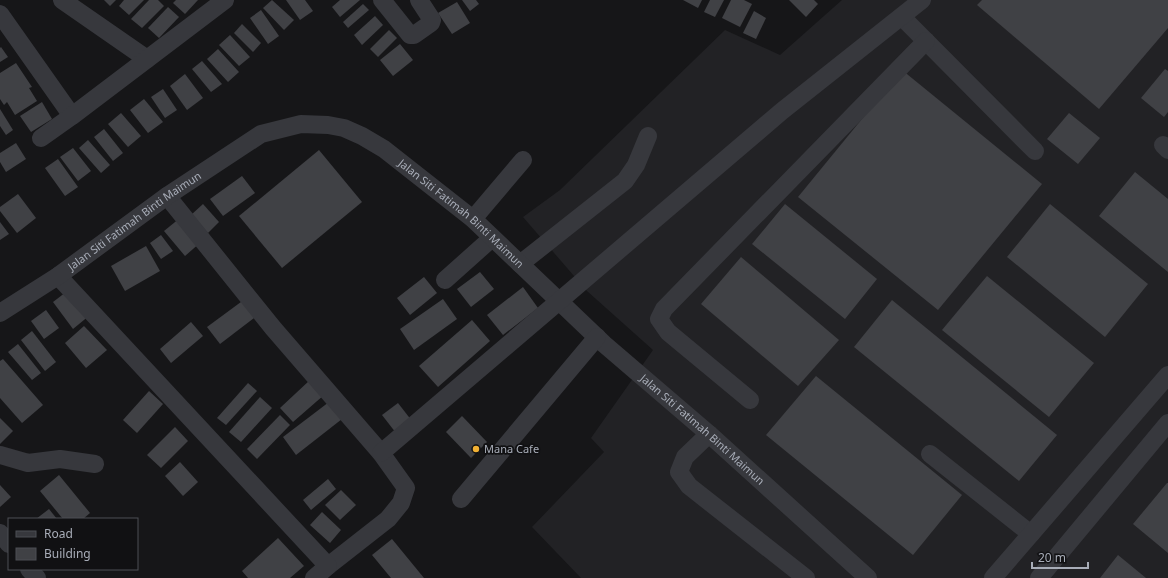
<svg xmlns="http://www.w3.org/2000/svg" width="1168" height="578" font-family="'Noto Sans',sans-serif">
<rect width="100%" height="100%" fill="#161618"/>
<polygon fill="#222225" points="842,0 1168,0 1168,578 581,578 532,527 604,452 591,438 653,350 587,291 523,217 560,190 725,30 780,55"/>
<g fill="#404145">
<polygon points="104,0 116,0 110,6"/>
<polygon points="124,0 144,0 129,15 119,6"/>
<polygon points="149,0 158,0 164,6 142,28 131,19"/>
<polygon points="176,0 198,0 185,14 173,3"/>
<polygon points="272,0 294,20 284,30 263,8"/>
<polygon points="286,0 305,0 313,11 300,20"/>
<polygon points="340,0 360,0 340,17 332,7"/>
<polygon points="462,0 476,0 479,4 470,11"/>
<polygon points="683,0 702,0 698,8"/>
<polygon points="710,0 724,0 715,17 704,12"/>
<polygon points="731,0 744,0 752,4 740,27 722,18"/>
<polygon points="789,0 814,0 818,4 806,17"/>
<polygon points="982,0 1168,0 1168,28 1099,109 977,5"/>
<polygon points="457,2 470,23 452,34 438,13"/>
<polygon points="363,4 369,10 348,28 343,22"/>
<polygon points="168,7 179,17 159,38 148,28"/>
<polygon points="261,10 279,36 268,44 250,18"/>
<polygon points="754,11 766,18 756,39 743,33"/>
<polygon points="375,16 383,25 362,45 354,35"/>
<polygon points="242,24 261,43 253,52 234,33"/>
<polygon points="389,30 397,38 378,57 370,49"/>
<polygon points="230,35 250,57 239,66 219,45"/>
<polygon points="400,44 413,60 393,76 380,60"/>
<polygon points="1,47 8,57 0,62 0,48"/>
<polygon points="218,49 239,72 228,82 207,59"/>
<polygon points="202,61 222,84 211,92 192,69"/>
<polygon points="16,63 32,87 29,88 37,101 15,115 7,102 4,105 0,99 0,73"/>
<polygon points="1165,69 1168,71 1168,112 1164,117 1141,98"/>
<polygon points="902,70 1042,184 938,310 798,197"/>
<polygon points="185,74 203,98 187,110 170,86"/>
<polygon points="163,89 177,110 165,118 151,97"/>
<polygon points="144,99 163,122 148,133 130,110"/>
<polygon points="42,102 52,119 31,132 20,116"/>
<polygon points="0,109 13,130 6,135 0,126"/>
<polygon points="121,113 141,136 128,147 108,124"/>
<polygon points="1069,113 1100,138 1078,164 1047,139"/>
<polygon points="104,129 123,153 113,161 94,137"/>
<polygon points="88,140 110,165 101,173 79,148"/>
<polygon points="16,143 26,159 6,172 0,162 0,153"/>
<polygon points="73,148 91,171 78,181 60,157"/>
<polygon points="319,150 362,202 282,268 239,216"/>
<polygon points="58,159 78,187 65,196 45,168"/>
<polygon points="1135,172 1168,199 1168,272 1099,216"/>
<polygon points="242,176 255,193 223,216 210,199"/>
<polygon points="18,194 36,218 17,233 0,211 0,207"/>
<polygon points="203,204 219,222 208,233 191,215"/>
<polygon points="785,204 877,279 845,319 752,244"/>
<polygon points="1050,204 1148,284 1105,337 1007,257"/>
<polygon points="180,218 201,242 185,256 164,231"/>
<polygon points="0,222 9,234 0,240"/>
<polygon points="161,235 173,251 161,259 150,243"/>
<polygon points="146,246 160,271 125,291 111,266"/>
<polygon points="741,257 839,340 798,386 701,304"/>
<polygon points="480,272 494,289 471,307 457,289"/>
<polygon points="987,276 1094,363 1049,417 942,330"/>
<polygon points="424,277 437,293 410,315 397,298"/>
<polygon points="523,287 538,308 503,335 487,315"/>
<polygon points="70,289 90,315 73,329 53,302"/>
<polygon points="245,299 258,315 220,344 207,327"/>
<polygon points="443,299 457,319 414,350 400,329"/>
<polygon points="892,300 1057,435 1019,481 854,347"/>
<polygon points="46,310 59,328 44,339 31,321"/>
<polygon points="472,320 490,341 438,387 419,366"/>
<polygon points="191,322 203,336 171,363 160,349"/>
<polygon points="84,326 107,350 86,368 65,343"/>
<polygon points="32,331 56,362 45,371 21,340"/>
<polygon points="18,344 41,373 32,380 8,352"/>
<polygon points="3,359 43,405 22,423 0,398 0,361"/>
<polygon points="816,376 962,495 913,555 766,435"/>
<polygon points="310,380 324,395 293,422 280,408"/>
<polygon points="248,383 257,391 226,425 217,418"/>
<polygon points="149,391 163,404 137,433 123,420"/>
<polygon points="260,397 272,408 241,442 229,432"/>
<polygon points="329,402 342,419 296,455 283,437"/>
<polygon points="398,403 412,421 396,433 382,415"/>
<polygon points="280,415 290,425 257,459 247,449"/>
<polygon points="462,416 487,442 471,458 446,432"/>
<polygon points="0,418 13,431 0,444"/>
<polygon points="175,427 188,441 161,468 147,455"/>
<polygon points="180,462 198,482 183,496 165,476"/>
<polygon points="59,475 90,513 83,519 63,519 40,491"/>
<polygon points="328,479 336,489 311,510 303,500"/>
<polygon points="1167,483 1168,483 1168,553 1133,524"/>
<polygon points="0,485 11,497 0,507"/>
<polygon points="341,490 356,505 340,520 325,505"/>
<polygon points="49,509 57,519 36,519"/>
<polygon points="322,512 341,530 330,543 310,525"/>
<polygon points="278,538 304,566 290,578 248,578 242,571"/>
<polygon points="392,539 424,578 391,578 372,555"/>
<polygon points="1118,555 1146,578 1100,578"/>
</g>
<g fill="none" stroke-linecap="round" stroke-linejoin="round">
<g stroke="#37383d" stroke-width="18">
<polyline points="62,0 147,59"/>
<polyline points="382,0 410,35 414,35 431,23 432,20 419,0"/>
<polyline points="0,14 72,116"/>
<polyline points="902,17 1035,151"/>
<polyline points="41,138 72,116 225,0"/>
<polyline points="1163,145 1168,150"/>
<polyline points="167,196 273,328 381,453 406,488 401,503 388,519 328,566"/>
<polyline points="473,219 523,160"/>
<polyline points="520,264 625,181 636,165 648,136"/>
<polyline points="58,276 328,566 314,578"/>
<polyline points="445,280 492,238"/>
<path id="s1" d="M0,313L58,276L167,196L261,134L301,124L328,125L344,128L362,136L384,149L473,219L604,344L709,434L868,578"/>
<polyline points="750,400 668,332 659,319 664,309 926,41"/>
<polyline points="709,434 685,457 679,472 689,486 806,578"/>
<polyline points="381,453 782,111 922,0"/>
<polyline points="930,454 1031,534"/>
<polyline points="0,455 28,463 60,459 95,464"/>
<polyline points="461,499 597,337"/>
<polyline points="0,533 9,544"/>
<polyline points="29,569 37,578"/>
<polyline points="993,578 1168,375"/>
<polyline points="1039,578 1168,423"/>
</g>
</g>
<circle fill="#f2b134" stroke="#111113" stroke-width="1.5" cx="476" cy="449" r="4"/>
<g text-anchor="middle" stroke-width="3.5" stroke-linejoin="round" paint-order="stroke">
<g font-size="11" fill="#a8adb8" stroke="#111113">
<text dy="4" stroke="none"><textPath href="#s1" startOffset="547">Jalan Siti Fatimah Binti Maimun</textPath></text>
<text dy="4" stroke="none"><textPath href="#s1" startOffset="163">Jalan Siti Fatimah Binti Maimun</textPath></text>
<text dy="4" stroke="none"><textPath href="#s1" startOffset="871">Jalan Siti Fatimah Binti Maimun</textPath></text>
</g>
<g font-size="11" fill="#a8adb8" stroke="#111113" text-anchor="start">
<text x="484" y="453">Mana Cafe</text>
</g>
</g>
<rect x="8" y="518" width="130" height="52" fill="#111113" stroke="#4d4f55"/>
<rect x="16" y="531" width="20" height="6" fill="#37383d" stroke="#4d4f55"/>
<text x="44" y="538" font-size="12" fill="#a8adb8">Road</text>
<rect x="16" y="548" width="20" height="12" fill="#404145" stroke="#4d4f55"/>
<text x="44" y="558" font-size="12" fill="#a8adb8">Building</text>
<path d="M1032 562v6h56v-6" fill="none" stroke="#a8adb8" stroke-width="2"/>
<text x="1038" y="562" font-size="12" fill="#a8adb8" stroke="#111113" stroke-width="3" paint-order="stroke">20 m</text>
</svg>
